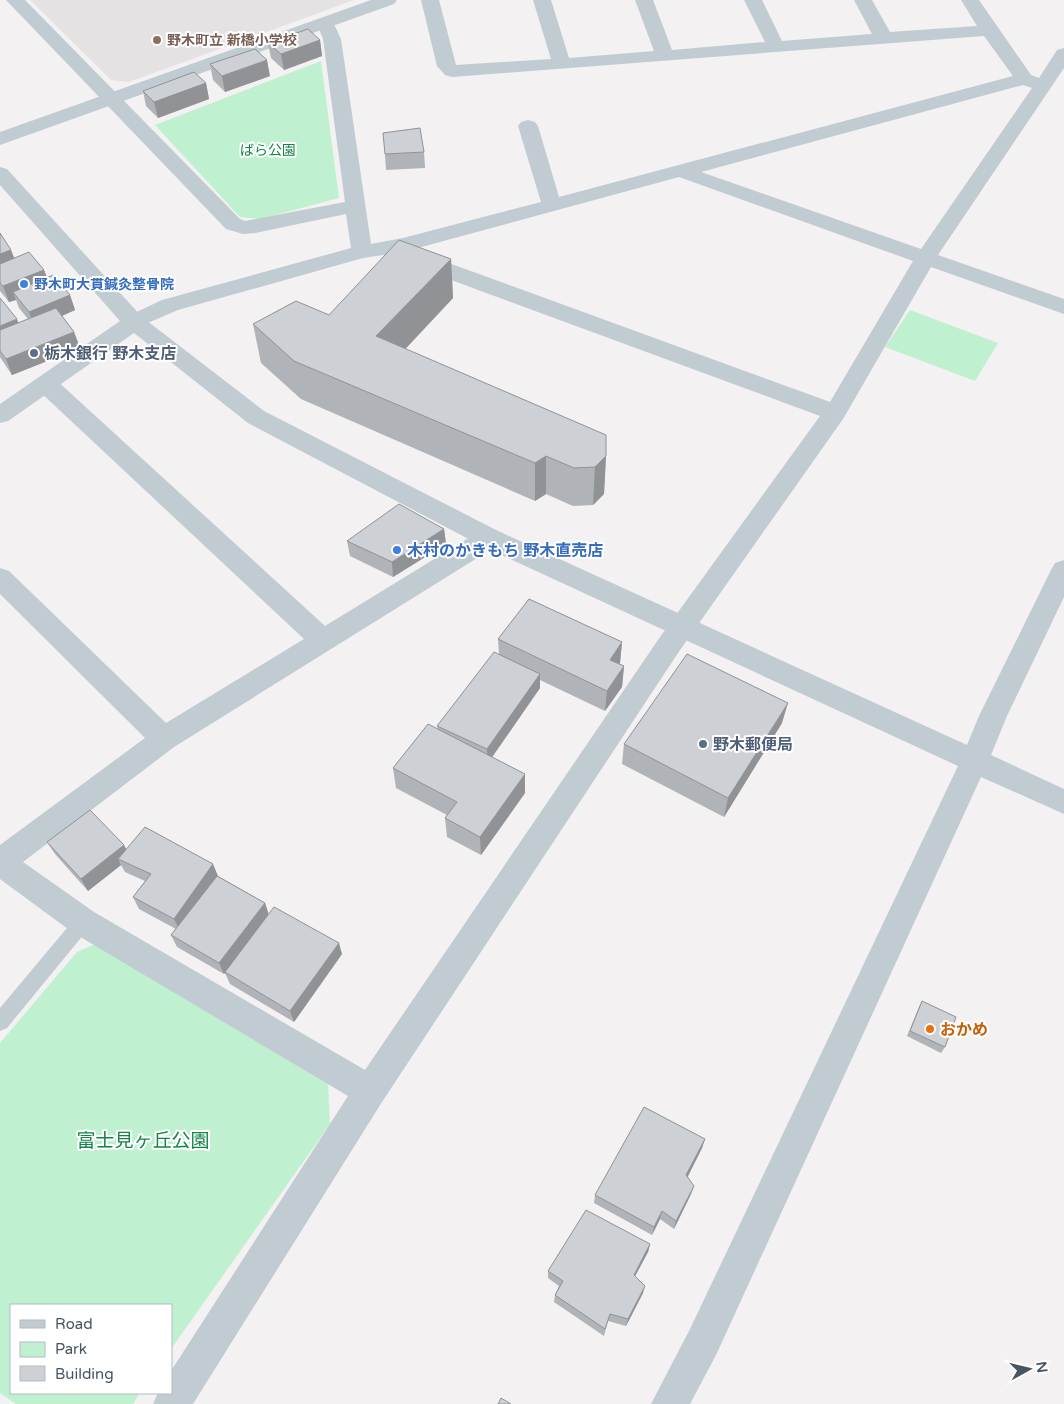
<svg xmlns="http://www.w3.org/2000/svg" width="1064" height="1404" font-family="'Varela Round','Noto Sans JP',sans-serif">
<rect width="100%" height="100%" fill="#f3f1f1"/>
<polygon fill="#e4e2e3" points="30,0 354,0 129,82 111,80"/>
<g fill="#bff1d1">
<polygon points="321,61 339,198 260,219 240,217 155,125"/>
<polygon points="910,310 998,343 975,381 885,347"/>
<polygon points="95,944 328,1084 330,1124 171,1349 171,1305 11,1305 11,1393 140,1393 133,1404 16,1404 0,1393 0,1043 77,952"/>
</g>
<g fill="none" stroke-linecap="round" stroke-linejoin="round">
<polygon fill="#c1cbd2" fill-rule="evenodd" points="83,914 89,916 92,922 89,928 7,1028 0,1031 0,1008 77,916"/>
<path fill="#c1cbd2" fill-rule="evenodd" d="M6,0H25L240,219L245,221L345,202L323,39L317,24L320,20L326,19L332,20L341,39L371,244L403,238L541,202L518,126L521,122L528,120L535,122L538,126L559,197L1013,76L984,36L452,77L445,75L437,66L421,0H439L456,65L551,59L533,0H551L569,58L654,51L635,0H653L672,50L765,42L744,0H762L782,41L872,34L854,0H872L890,32L977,26L961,0H979L1031,75L1039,78L1057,50L1064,48V68L938,255L1064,299V314L931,267L843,419L678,653L382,1102L193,1404H153L158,1393H171V1371L348,1096L72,932L0,879V845L145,738L0,594V568L9,571L166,723L304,639L38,390L34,384L38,378L46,376L54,378L325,626L480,531L489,529L498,531L502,538L498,545L174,747L23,862L94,912L365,1070L660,637L820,416L408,264L405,259L408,254L416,252L424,254L830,402L913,261L679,177L403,252L363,258L178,310L134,329L126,327L123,322L126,317L162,300L351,248L346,214L255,233L243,234L226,229ZM1023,85L1032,88L921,249L701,172Z"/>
<g fill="#c1cbd2" fill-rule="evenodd">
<polygon points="371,0 397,0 394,4 0,145 0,132"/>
<polygon points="0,167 7,169 142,317 264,411 498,531 967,745 979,716 1051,570 1055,563 1064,560 1064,597 1007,716 991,755 1064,789 1064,814 981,777 716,1355 690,1404 651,1404 690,1329 958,766 480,545 248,423 134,333 8,421 0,423 0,404 120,321 0,185"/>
</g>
</g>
<g fill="#b0b3b7">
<polygon points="320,40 322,56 284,70 271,58 268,43"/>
<polygon points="210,64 270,76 225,92 213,80"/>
<polygon points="206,83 209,99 158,118 146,106 143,91"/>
<polygon points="424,152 425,168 386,170 385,154"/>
<polygon points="0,233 14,258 44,270 47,278 70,295 75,310 62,316 74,332 80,348 12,375 0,357 0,298 18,323 28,319 19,308 16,300 9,302 0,291"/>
<polygon points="451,259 453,298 405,349 606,456 604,494 593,505 573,506 546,494 535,501 301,399 261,363 253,324 329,315"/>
<polygon points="444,529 446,544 393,577 350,556 347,541"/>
<polygon points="498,639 622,642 620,663 619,664 624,666 622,687 605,711 540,680 540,688 492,757 525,793 481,855 447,837 445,818 447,815 396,788 393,768 438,729 437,726 499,655"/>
<polygon points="782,723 724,817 622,764 624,744"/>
<polygon points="47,842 126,849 218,876 265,903 268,914 342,954 294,1022 230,984 225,973 224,974 177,947 171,935 176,929 139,909 133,897 145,881 125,872 121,865 88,891 55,854"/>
<polygon points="922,1001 945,1047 941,1053 907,1036 919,1007"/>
<polygon points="705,1139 702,1148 688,1176 691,1194 674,1229 660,1219 652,1235 594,1203 595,1195"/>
<polygon points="650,1244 648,1252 635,1276 643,1293 626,1326 608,1321 604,1336 554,1302 555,1295 559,1286 548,1278 548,1271"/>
</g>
<g fill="#909295">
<polygon points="320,40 322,56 284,70 281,54"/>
<polygon points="267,60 270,76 225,92 222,76"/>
<polygon points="206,83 209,99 158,118 154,102"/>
<polygon points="11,250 17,265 0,272 0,254"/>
<polygon points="451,259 453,298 381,375 376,336"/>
<polygon points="44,270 50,285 13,292 16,300 9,302 3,286"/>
<polygon points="70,295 75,310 35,328 29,312"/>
<polygon points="17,319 23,335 0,345 0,326"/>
<polygon points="74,332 80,348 12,375 6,359"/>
<polygon points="546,456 546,494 535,501 535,463"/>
<polygon points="606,456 604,494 593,505 595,467"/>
<polygon points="444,529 446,544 393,577 392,562"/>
<polygon points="622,642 620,663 608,680 610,660"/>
<polygon points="624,666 622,687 605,711 607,691"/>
<polygon points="540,674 540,688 488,763 487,749"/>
<polygon points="788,703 782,723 724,817 728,798"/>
<polygon points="525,774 525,793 481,855 480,837"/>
<polygon points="124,845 131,858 118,859 121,865 88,891 81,879"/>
<polygon points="213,864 218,876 180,931 174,919"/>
<polygon points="265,903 269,915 224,974 219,963"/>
<polygon points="339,943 342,954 294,1022 290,1011"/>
<polygon points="705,1139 702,1148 684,1184 686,1175"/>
<polygon points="694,1186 691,1194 674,1229 676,1221"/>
<polygon points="662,1211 660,1219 652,1235 654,1227"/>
<polygon points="650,1244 648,1252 632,1282 634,1275"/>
<polygon points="645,1286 643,1293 626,1326 628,1319"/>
</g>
<g fill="#cdd0d5" stroke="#909295">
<polygon points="308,29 320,40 281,54 268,43"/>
<polygon points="255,49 267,60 222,76 210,64"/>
<polygon points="194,72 206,83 154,102 143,91"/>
<polygon points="420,128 424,152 385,154 383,133"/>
<polygon points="0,233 11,250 0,254"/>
<polygon points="399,240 451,259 376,336 606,435 606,456 595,467 574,468 546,456 535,463 294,361 253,324 296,301 329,315"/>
<polygon points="29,252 44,270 3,286 0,283 0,264"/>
<polygon points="53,275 70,295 29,312 13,292"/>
<polygon points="0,298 17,319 0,326"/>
<polygon points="56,308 74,332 6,359 0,351 0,330"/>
<polygon points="399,504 444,529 392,562 347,541"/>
<polygon points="529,599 622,642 610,660 624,666 607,691 498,639"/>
<polygon points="494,652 540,674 487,749 437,726"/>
<polygon points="687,654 788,703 728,798 624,744"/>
<polygon points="428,724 525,774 480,837 445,818 457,802 393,768"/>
<polygon points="90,810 124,845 81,879 47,842"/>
<polygon points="145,827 213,864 174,919 133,897 151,874 118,859"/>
<polygon points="217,876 265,903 219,963 171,935"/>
<polygon points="274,907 339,943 290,1011 225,972"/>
<polygon points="922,1001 956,1017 945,1047 910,1031"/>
<polygon points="644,1107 705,1139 686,1175 694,1186 676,1221 662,1211 654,1227 595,1195"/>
<polygon points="586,1210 650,1244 634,1275 645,1286 628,1319 610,1314 605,1329 555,1295 563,1281 548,1271"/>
<polygon points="501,1398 511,1404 498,1404"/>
</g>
<circle fill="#8d6e63" stroke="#fff" stroke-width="2" cx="157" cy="40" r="5"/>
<g fill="#3f7fe0" stroke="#fff" stroke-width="2">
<circle cx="24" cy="284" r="5"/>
<circle cx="397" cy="550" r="5"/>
</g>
<g fill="#5c6f8a" stroke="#fff" stroke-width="2">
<circle cx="34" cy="353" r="5"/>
<circle cx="703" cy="744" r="5"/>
</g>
<circle fill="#e8710a" stroke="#fff" stroke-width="2" cx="930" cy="1029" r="5"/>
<g text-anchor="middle" stroke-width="4" stroke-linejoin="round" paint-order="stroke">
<g font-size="14" font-weight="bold" fill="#785e54" stroke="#fff" text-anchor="start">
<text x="167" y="45">野木町立 新橋小学校</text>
</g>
<g font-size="14" fill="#15834a" stroke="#fff">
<text x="268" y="155">ばら公園</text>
</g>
<g font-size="14" font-weight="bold" fill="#366cbe" stroke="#fff" text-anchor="start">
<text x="34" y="289">野木町大貫鍼灸整骨院</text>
</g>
<g font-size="16" font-weight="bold" fill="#4e5e75" stroke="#fff" text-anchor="start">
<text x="44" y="359">栃木銀行 野木支店</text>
<text x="713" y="750">野木郵便局</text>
</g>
<g font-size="16" font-weight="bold" fill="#366cbe" stroke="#fff" text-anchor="start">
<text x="407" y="556">木村のかきもち 野木直売店</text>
</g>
<g font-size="16" font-weight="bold" fill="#c56008" stroke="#fff" text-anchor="start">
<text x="940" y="1035">おかめ</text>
</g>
<g font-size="19" fill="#15834a" stroke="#fff">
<text x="143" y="1147">富士見ヶ丘公園</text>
</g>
</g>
<rect x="10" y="1304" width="162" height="90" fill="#ffffff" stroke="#b6bbbf"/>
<rect x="20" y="1320" width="25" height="8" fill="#c1cbd2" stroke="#b6bbbf"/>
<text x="55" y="1329" font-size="15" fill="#48545f">Road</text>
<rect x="20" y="1342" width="25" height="15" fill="#bff1d1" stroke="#b6bbbf"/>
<text x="55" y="1354" font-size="15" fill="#48545f">Park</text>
<rect x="20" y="1366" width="25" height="15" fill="#cdd0d5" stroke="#b6bbbf"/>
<text x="55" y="1379" font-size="15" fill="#48545f">Building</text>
<g transform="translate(1029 1369) rotate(82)" stroke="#ffffff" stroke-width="4" paint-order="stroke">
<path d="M0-4L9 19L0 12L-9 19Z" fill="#48545f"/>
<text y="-8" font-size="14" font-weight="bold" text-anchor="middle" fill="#48545f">N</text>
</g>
</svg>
